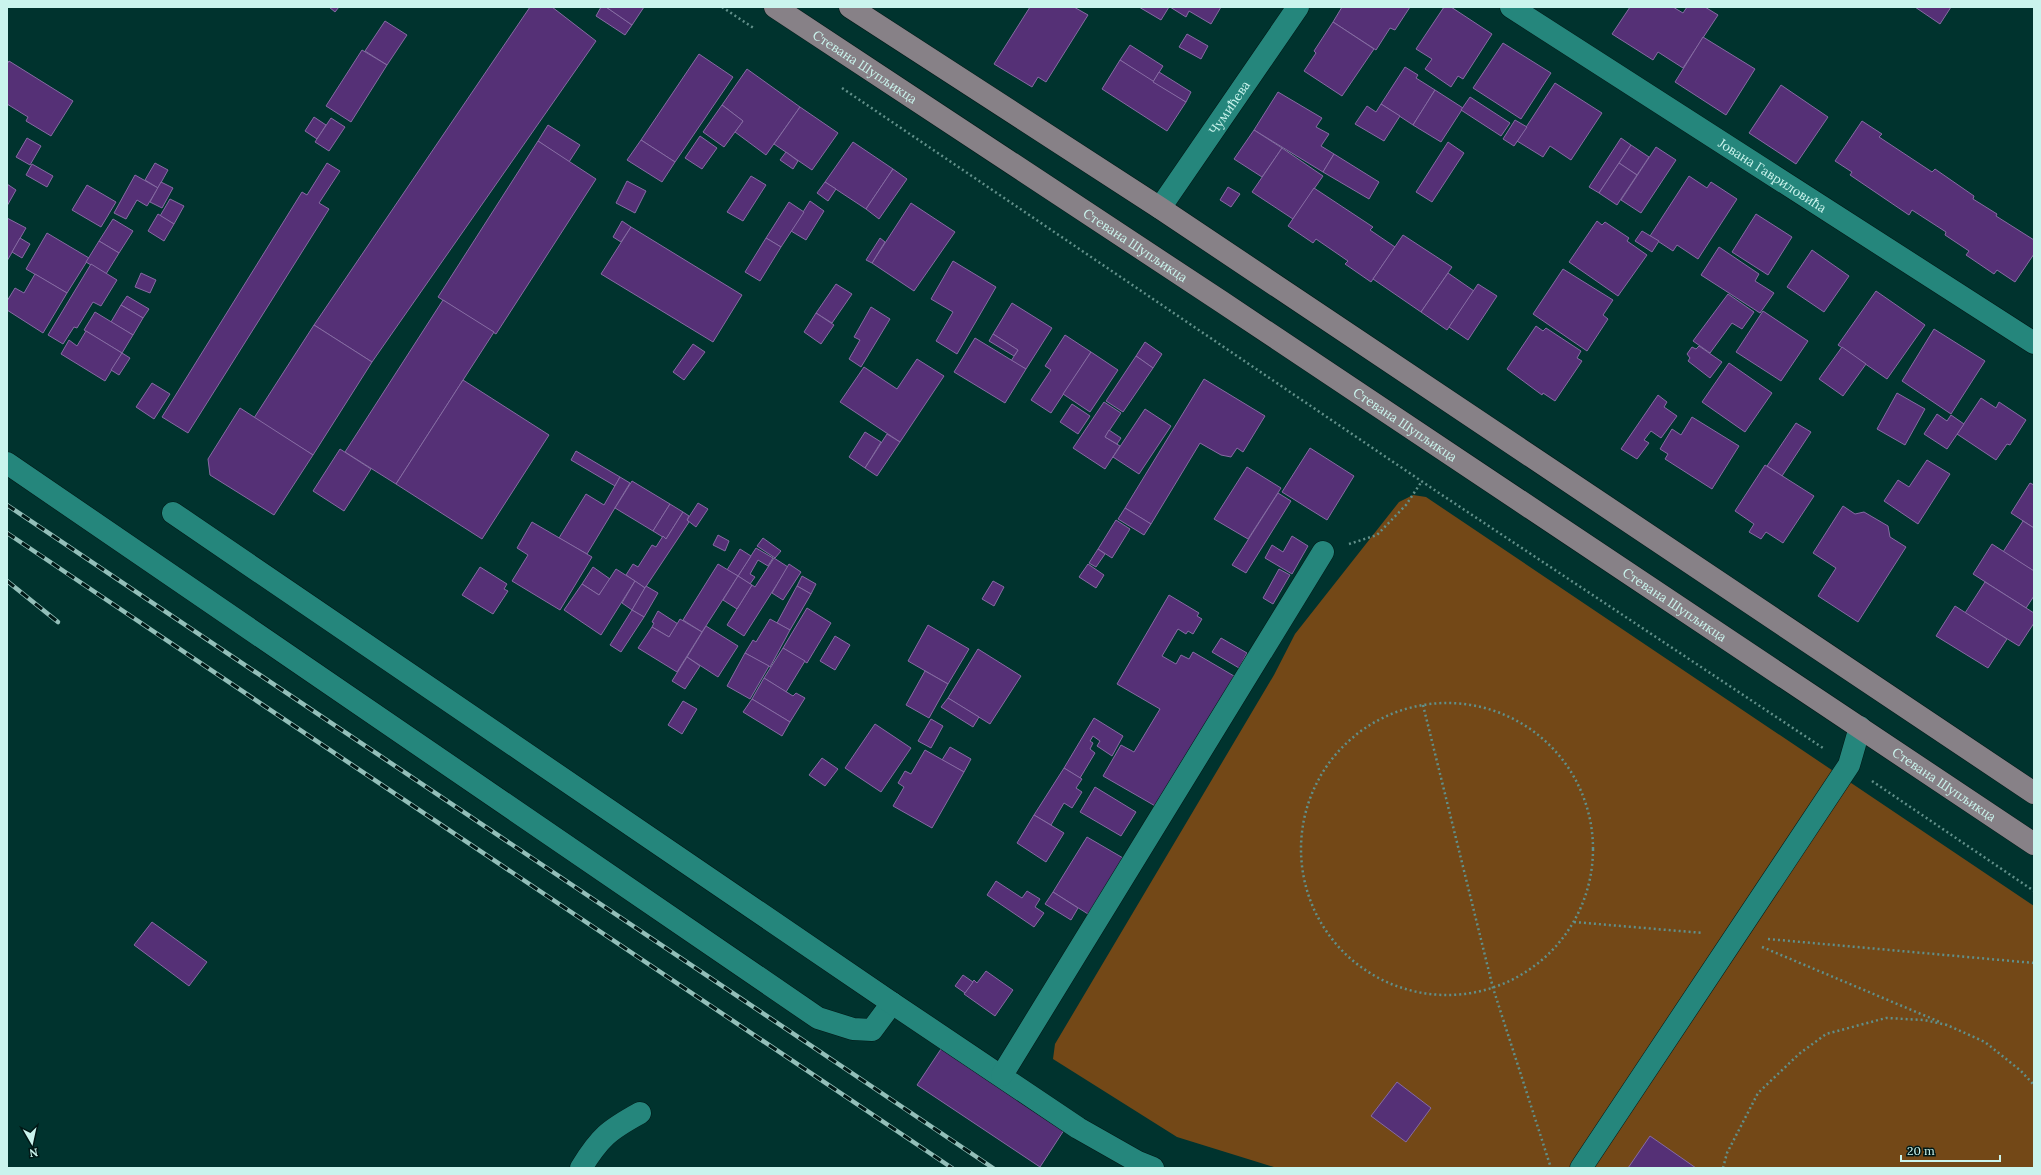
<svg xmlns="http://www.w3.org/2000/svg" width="2041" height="1175" font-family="Lora,serif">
<rect width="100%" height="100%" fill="#00332e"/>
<polygon fill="#734817" points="1413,495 1426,497 2034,906 2034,1168 1277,1168 1177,1137 1053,1059 1055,1044 1274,675 1295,634 1399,502"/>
<g fill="#553076" stroke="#866ba3">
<polygon points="329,7 339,7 335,12"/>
<polygon points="530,7 552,7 596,41 372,362 314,325"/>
<polygon points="601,7 606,7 632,25 625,35 596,16"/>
<polygon points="606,7 644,7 632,25"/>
<polygon points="1030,7 1074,7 1088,15 1046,82 1038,77 1032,87 994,64"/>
<polygon points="1139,7 1169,7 1161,20"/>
<polygon points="1170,7 1221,7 1211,24 1189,11 1186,17"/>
<polygon points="1342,7 1410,7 1395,30 1390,28 1376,50 1333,22"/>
<polygon points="1444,7 1451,7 1492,34 1463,79 1458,76 1451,87 1425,69 1432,59 1416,49"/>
<polygon points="1630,7 1673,7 1683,13 1687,7 1705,7 1718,15 1683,68 1658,52 1653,60 1612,34"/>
<polygon points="1915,7 1951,7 1940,24"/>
<polygon points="385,21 407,35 387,65 365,51"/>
<polygon points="1333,22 1374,49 1342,96 1304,71 1316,53 1314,51"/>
<polygon points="1187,34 1208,46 1201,59 1179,47"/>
<polygon points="1703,37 1755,69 1726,115 1675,82"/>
<polygon points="1503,43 1551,73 1521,119 1473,88"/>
<polygon points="1130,45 1163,66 1153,82 1120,60"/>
<polygon points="362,50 387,65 351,122 326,106"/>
<polygon points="699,54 733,77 675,162 641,140"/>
<polygon points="1120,60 1186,102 1167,131 1102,89"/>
<polygon points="9,61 73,101 51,136 26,121 28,117 7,104 7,64"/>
<polygon points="1405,67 1418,75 1416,78 1435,90 1413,125 1381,104"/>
<polygon points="747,69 800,107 766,155 735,132 743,121 722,105"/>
<polygon points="1159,72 1191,92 1186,102 1153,82"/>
<polygon points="1555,83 1602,113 1571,160 1550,146 1543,157 1517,141"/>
<polygon points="1781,85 1828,117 1796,164 1749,133"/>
<polygon points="1435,90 1463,108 1441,142 1413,125"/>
<polygon points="1278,92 1322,118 1316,127 1329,134 1321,146 1334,154 1323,172 1254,130"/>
<polygon points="1470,97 1510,123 1501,136 1461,110"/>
<polygon points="1381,104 1400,116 1384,141 1355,124 1367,106 1376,112"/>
<polygon points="722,105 743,121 724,147 703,132"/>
<polygon points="800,107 838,133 812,170 774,144"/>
<polygon points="314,117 326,125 317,139 305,131"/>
<polygon points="331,118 345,127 329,151 315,142"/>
<polygon points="1515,120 1527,127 1514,146 1503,139"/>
<polygon points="1862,121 1882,134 1879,137 1932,172 1935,169 1974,196 1973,199 1997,214 1996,216 2034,240 2034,254 2015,282 1997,270 1994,274 1966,255 1969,251 1945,235 1946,232 1912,210 1909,215 1850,175 1852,172 1835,161"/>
<polygon points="548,125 580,145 569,162 538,141"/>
<polygon points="1254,130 1282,148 1262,177 1234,159"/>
<polygon points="700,136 717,148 702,169 685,158"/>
<polygon points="27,138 41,146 30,165 16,157"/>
<polygon points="1621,138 1631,145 1599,193 1589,187"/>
<polygon points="641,140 675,162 662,182 627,160"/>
<polygon points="538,141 596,179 496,334 438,297"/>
<polygon points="853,142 893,169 866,209 825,182"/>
<polygon points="1448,142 1464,153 1432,202 1416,192"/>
<polygon points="1631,145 1649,157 1637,175 1619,163"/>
<polygon points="1656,147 1676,160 1641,213 1621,200"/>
<polygon points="1282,148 1323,176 1293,219 1252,192"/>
<polygon points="786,152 798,161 793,169 780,160"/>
<polygon points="1334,154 1379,182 1369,199 1323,172"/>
<polygon points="155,163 168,170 158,188 145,180"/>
<polygon points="327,163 340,171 319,203 329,209 188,433 162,417 302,192 307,195"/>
<polygon points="1619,163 1637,175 1617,205 1599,193"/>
<polygon points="32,164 53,176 47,187 26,175"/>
<polygon points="893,169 907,179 879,219 866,209"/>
<polygon points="135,175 158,188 147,206 137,200 126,219 114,213"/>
<polygon points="751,176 766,185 743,221 727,212"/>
<polygon points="1689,176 1707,188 1711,182 1737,199 1698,259 1677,245 1673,251 1650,236"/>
<polygon points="627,181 646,191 635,213 616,203"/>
<polygon points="161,182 173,188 162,208 150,202"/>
<polygon points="825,182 836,189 828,201 817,193"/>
<polygon points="7,184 16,190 7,206"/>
<polygon points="87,185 116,202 101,227 72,210"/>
<polygon points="1228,187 1240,194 1231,207 1220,200"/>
<polygon points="1314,188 1373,227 1370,230 1395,247 1371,282 1345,264 1348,261 1316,239 1313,243 1288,226"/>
<polygon points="170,199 184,206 174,224 160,216"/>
<polygon points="810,201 824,211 806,240 791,231"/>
<polygon points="789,202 804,212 781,247 766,238"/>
<polygon points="911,203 955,232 914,291 872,263"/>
<polygon points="158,214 174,224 164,241 148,231"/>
<polygon points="1756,214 1792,237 1768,275 1732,252"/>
<polygon points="7,218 26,228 7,261"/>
<polygon points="113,219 133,231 119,253 99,241"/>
<polygon points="622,221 631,227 621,242 613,237"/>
<polygon points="1597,221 1602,225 1605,222 1629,238 1627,241 1647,255 1618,296 1569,262"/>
<polygon points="631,227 742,295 713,342 601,274"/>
<polygon points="1642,231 1659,241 1652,252 1635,241"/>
<polygon points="47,233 89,258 67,293 26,269"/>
<polygon points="1403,235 1452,267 1421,312 1373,279"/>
<polygon points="20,238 30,244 22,258 12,252"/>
<polygon points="766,238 781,247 760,281 745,272"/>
<polygon points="880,238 885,242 872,263 866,260"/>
<polygon points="99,241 119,253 106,274 86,262"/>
<polygon points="1719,247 1759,274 1755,281 1774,293 1760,313 1701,275"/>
<polygon points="1812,250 1849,276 1824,312 1787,287"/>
<polygon points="953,261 996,287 957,354 936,341 953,312 931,299"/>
<polygon points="91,264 117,280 101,306 93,302 77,328 74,327 63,344 48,335"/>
<polygon points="1563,269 1613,300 1603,315 1608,319 1587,351 1533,314"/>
<polygon points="141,273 156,280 150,293 135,287"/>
<polygon points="1448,273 1474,291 1447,330 1421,312"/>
<polygon points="35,274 67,293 43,333 7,310 7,301 15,288 24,293"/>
<polygon points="836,284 852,294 832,323 816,313"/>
<polygon points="1478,284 1497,296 1468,340 1449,327"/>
<polygon points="1876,291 1925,325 1887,379 1838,345"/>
<polygon points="1728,294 1754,312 1742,329 1732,323 1710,353 1693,341"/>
<polygon points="127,296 149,309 143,318 121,305"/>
<polygon points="443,300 494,332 396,484 345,452"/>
<polygon points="1012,303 1052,328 1026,369 1011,361 1018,350 993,334"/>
<polygon points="121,305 143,318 133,335 111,322"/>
<polygon points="871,307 890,319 861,367 849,359 860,340 854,337"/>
<polygon points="1763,311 1808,341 1781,381 1736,352"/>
<polygon points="95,312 133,335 122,353 84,330"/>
<polygon points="816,313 834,325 821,344 804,332"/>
<polygon points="314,325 372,362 313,455 254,418"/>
<polygon points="1536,326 1543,331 1546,328 1581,351 1577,358 1582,361 1555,401 1543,393 1542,395 1507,369"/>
<polygon points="1934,329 1985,361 1951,414 1902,381"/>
<polygon points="86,331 122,353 105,381 61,354 69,340 77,346"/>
<polygon points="993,334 1018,350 1014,356 989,341"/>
<polygon points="1065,335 1091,352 1051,413 1031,400 1051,370 1045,366"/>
<polygon points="975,338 1026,369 1005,403 954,372"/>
<polygon points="1145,342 1162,354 1153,368 1136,356"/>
<polygon points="693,344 705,352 684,380 673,372"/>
<polygon points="1699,346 1722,362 1710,378 1688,361 1690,358 1687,354 1692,347 1696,349"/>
<polygon points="1842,347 1866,364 1843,396 1819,379"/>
<polygon points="1091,352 1118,370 1090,412 1063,394"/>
<polygon points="122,353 130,358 119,375 111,370"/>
<polygon points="1136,356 1153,368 1123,412 1106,401"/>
<polygon points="917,359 944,376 900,442 840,402 864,367 897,389"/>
<polygon points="1729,363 1772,393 1745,432 1702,402"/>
<polygon points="1204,379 1265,416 1243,452 1237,448 1231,457 1221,455 1200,443 1151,524 1125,508"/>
<polygon points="463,380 549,435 482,539 396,484"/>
<polygon points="152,383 170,394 154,419 136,407"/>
<polygon points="1897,393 1925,409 1905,445 1877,429"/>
<polygon points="1658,395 1667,402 1664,407 1677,416 1661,438 1651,431 1644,440 1649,443 1637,459 1621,449"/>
<polygon points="1981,398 1996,408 1999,402 2026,420 2010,445 2007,444 1996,460 1957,434"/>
<polygon points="1104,402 1121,413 1105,437 1120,446 1105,469 1073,448"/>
<polygon points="1072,404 1090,416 1078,434 1060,422"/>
<polygon points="240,408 313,455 274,515 210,475 208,459"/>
<polygon points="1145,409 1171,426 1139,474 1113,457"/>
<polygon points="1937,414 1947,421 1951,415 1964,424 1947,449 1924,434"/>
<polygon points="1692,417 1739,446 1712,489 1665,459 1668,454 1660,449 1672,429 1681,435"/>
<polygon points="1796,423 1811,432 1782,476 1767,466"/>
<polygon points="1109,430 1121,438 1117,444 1105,437"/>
<polygon points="865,432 881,442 865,468 849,457"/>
<polygon points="887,434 900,442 877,476 865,468"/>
<polygon points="1310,448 1354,476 1327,520 1282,492"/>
<polygon points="340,449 371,469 344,511 313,491"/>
<polygon points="576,451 620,477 615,486 571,460"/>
<polygon points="1927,460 1950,474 1918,524 1884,501 1898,480 1909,487"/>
<polygon points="1765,465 1814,496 1783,543 1766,532 1761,539 1749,532 1754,524 1735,511"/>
<polygon points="1247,467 1281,488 1248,539 1214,519"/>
<polygon points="620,477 630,483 587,554 559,538 586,494 604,505"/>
<polygon points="632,481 670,504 653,531 615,508"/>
<polygon points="2030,483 2034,485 2034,528 2011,513"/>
<polygon points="1278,493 1291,501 1246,573 1232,565"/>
<polygon points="698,503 708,509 696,527 687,520"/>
<polygon points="670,504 683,512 666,539 653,531"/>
<polygon points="1843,506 1855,514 1864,512 1888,526 1890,537 1906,547 1858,622 1818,596 1836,568 1813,553"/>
<polygon points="1125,508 1151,524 1144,535 1118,519"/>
<polygon points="683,512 689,516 687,520 689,522 645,588 626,575 633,564 638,567 652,545 656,547 663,536 666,539"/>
<polygon points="1116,520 1130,529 1112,558 1098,549"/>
<polygon points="2023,521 2034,528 2034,571 2003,552"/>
<polygon points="532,522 592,557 560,610 512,581 528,555 517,548"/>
<polygon points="718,535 729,541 725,551 713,545"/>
<polygon points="1292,536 1308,546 1292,574 1265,558 1272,545 1283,552"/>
<polygon points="763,538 781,551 775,558 757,546"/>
<polygon points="1992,544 2034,571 2034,596 2026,608 1973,574"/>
<polygon points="756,548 773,558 768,566 758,560 750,574 755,577 750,584 738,576"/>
<polygon points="740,549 751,556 738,576 727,570"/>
<polygon points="1098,549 1105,554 1096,567 1089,563"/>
<polygon points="774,558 788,567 744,636 727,625 752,585 755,587"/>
<polygon points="718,564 738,576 702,632 683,620"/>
<polygon points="789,564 801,572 783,600 772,593"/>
<polygon points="1088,564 1104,575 1096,588 1079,577"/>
<polygon points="480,567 507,584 504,589 508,591 493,614 462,595"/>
<polygon points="593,567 610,579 599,595 582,584"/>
<polygon points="616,569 635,581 601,635 564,610 582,584 599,595"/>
<polygon points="1279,569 1290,575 1273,604 1263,598"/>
<polygon points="738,576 752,585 737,609 723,600"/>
<polygon points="802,576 816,584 811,594 797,586"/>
<polygon points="635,581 645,588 632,610 622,603"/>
<polygon points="993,581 1004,587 994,606 982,599"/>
<polygon points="1985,582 2034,613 2034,623 2019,646 1965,613"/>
<polygon points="646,586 658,593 644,617 632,610"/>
<polygon points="797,586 811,594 790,630 777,623"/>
<polygon points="1169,595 1199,613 1197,616 1202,619 1193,634 1188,631 1186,634 1178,629 1162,656 1176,664 1181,655 1189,659 1193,652 1234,676 1157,807 1103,776 1121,745 1134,752 1160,709 1117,684"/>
<polygon points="1955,606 2007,639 1988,668 1936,636"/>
<polygon points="807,608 831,623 807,663 783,648"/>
<polygon points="632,610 644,617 621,652 610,645"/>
<polygon points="658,611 678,624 669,637 652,627 654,623 652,622"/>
<polygon points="680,619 702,632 677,672 638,648 652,627 669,637"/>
<polygon points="770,619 790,630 770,667 745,653 753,640 756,642"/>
<polygon points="928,625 969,649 948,684 908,661"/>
<polygon points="706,626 738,646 718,677 687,657"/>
<polygon points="835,636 850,645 835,670 820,661"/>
<polygon points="1221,638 1247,653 1239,668 1212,652"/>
<polygon points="783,648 805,661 786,692 764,678"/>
<polygon points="978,649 1021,676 990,724 948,698"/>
<polygon points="745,653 769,666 750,699 727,686"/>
<polygon points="687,657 700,666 685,689 672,681"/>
<polygon points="925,671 948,684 929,718 906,705"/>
<polygon points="764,678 793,696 796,693 805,698 790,722 752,699"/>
<polygon points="948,698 979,717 973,727 941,707"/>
<polygon points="752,699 790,722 782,736 743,712"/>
<polygon points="683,701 697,709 682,734 668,725"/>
<polygon points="1094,718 1123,736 1112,756 1097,746 1100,741 1093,736 1090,741 1093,743 1090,749 1095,753 1080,778 1064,768"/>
<polygon points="931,719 943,726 931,748 918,741"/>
<polygon points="875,724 911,748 881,792 845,768"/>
<polygon points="950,747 971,759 964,772 942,760"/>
<polygon points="925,750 964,772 932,828 893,806 904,787 898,783 905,771 911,774"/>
<polygon points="822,758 838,769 825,786 809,775"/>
<polygon points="1064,768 1082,779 1076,788 1082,792 1072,808 1064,803 1051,825 1034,815"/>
<polygon points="1095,787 1136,812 1121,836 1080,812"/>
<polygon points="1034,815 1064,833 1046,862 1017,843"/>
<polygon points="1087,837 1123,858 1088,914 1053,892"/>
<polygon points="996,881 1022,898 1027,891 1040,899 1035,907 1044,913 1034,927 987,895"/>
<polygon points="1053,892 1078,908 1071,920 1045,904"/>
<polygon points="152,922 207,962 189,986 134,945"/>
<polygon points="986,971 1013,990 995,1016 964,994 974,980 977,983"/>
<polygon points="963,975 973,982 965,993 955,986"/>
<polygon points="943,1046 1066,1127 1040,1167 917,1085"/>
<polygon points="1397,1082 1431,1108 1406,1142 1371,1116"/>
<polygon points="1650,1136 1696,1168 1628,1168"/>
</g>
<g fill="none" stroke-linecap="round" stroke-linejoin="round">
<defs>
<g id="minor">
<path id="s1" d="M1511,7L2034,343"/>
<path id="s2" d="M1160,208L1298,7"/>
<polyline points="7,463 818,1018 853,1029 872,1030 892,1003"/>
<polyline points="173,513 892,1003 1078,1128 1138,1162 1153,1168"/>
<polyline points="1002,1075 1323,552"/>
<path d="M581,1168C600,1137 609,1130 640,1113"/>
<polyline points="1581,1168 1849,765 1860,727"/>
</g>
<g id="major">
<path id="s3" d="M775,7L1222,302L2034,844"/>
<polyline points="850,7 1160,208 2034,793"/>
</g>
</defs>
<use href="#minor" stroke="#001816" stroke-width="23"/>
<use href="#major" stroke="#001816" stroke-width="23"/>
<g stroke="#61908a" stroke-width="2.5" stroke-dasharray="2 3" stroke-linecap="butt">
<polyline points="722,7 755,29"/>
<polyline points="842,88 1436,491 1823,748"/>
<polyline points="1349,544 1377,535 1406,505 1422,481"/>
<circle cx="1447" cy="849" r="146"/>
<polyline points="1423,705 1493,988 1551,1168"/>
<polyline points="1872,781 2034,891"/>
<polyline points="1574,922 1703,933"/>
<polyline points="1768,939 2034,963"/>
<polyline points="1762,947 1940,1022"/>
<polyline points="1723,1168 1727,1153 1758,1093 1799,1054 1826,1034 1886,1018 1924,1020 1947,1025 1985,1042 2021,1071 2034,1085"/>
</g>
<use href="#minor" stroke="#25867c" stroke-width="22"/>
<use href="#major" stroke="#878187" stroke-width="22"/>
<defs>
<g id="rail">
<polyline points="7,505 993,1168"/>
<polyline points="7,533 952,1168"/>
<polyline points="7,581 58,622"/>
</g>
</defs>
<use href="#rail" stroke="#93bfb9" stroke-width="4.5"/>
<use href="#rail" stroke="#001816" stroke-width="3" stroke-dasharray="9" stroke-linecap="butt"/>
</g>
<g text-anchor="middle" stroke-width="3.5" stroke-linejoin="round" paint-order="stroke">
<g font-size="13" fill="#caf4ed" stroke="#001816">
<text dy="5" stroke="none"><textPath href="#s3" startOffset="108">Стевана Шупљикца</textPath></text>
<text dy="5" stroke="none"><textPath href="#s2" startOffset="122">Чумићева</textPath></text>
<text dy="5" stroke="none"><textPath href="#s1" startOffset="311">Јована Гавриловића</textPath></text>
<text dy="5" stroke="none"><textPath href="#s3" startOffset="432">Стевана Шупљикца</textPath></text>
<text dy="5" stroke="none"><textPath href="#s3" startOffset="756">Стевана Шупљикца</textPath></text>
<text dy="5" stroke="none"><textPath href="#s3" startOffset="1080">Стевана Шупљикца</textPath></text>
<text dy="5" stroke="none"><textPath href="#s3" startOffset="1404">Стевана Шупљикца</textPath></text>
</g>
</g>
<rect width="2041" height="1175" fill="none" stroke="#caf4ed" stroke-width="16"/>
<g transform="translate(32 1143) rotate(171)" stroke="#001816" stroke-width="3" paint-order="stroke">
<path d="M0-3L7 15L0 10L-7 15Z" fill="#caf4ed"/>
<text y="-6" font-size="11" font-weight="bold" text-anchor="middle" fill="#caf4ed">N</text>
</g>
<path d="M1901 1155v6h99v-6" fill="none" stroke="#caf4ed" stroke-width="2"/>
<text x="1907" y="1155" font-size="12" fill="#caf4ed" stroke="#001816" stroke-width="3" paint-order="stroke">20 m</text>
</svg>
